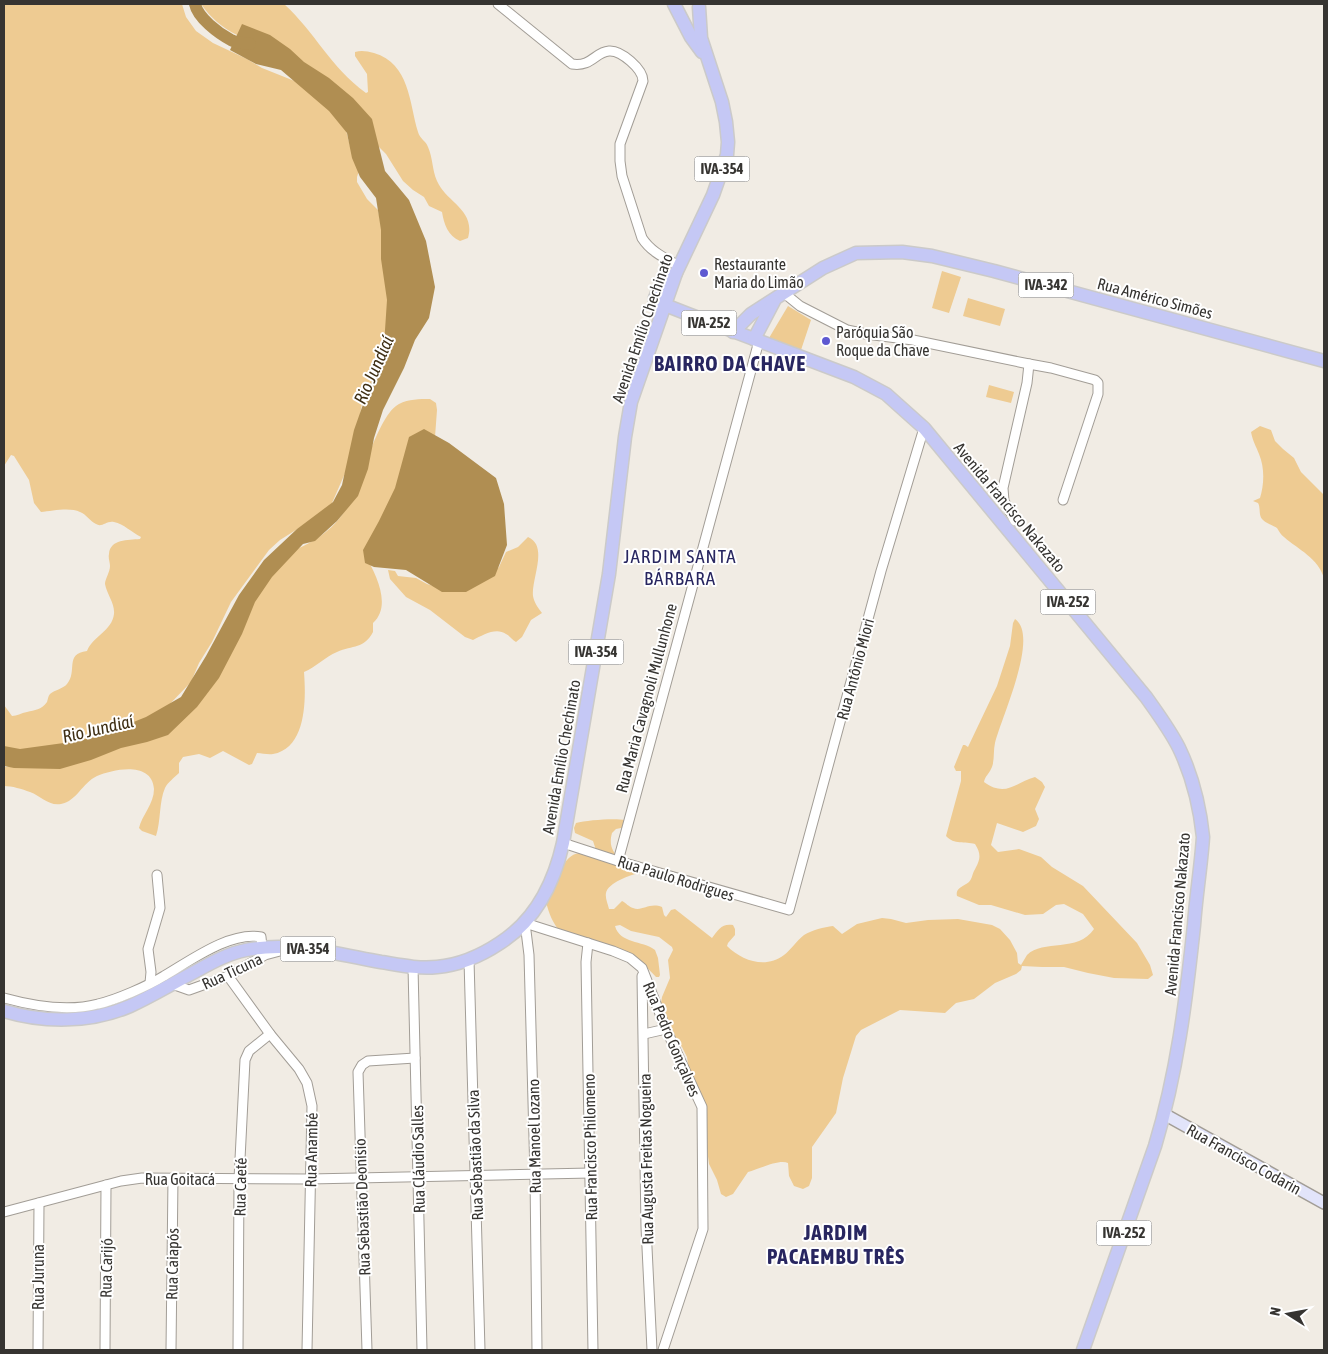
<svg xmlns="http://www.w3.org/2000/svg" width="1328" height="1354" font-family="'Asap Condensed',sans-serif">
<rect width="100%" height="100%" fill="#f1ece4"/>
<g fill="#eecb92">
<path d="M4,4H182L186,17L196,31L213,43L247,59L262,68L302,84L324,100L346,130L350,146L361,164L357,177V182L367,199L378,210L395,299L384,351L374,368L373,381L362,403L359,422L346,471L332,503L323,513L280,540L269,550L231,602L212,642L199,663L191,682L167,707L150,718L84,746L4,754V705L12,716C17,716 21,713 27,712C35,710 41,710 47,702C48,699 48,696 50,694C54,690 63,689 67,684C78,671 64,654 87,651C93,636 112,631 114,614C115,603 107,595 105,584C105,579 110,572 110,566C110,562 108,558 109,554C110,539 128,540 140,539L141,537C131,532 124,524 114,522C107,520 102,528 96,524C90,521 86,514 80,512C70,507 52,511 41,512L34,503L29,480L14,456L11,455L4,466V53L5,47L4,29L5,23Z"/>
<path d="M201,4H284C315,32 330,67 366,93L368,92L367,74L355,56V52C361,50 367,51 374,53C410,64 409,102 418,132C420,139 426,141 428,147C433,158 432,170 437,181C446,202 476,210 468,238L460,241C448,236 444,224 442,212L429,206L424,197L413,190L403,181L386,154L373,141L237,35C221,27 211,18 201,4Z"/>
<polygon points="942,271 961,277 949,313 932,308"/>
<polygon points="968,298 1005,309 1000,326 963,316"/>
<polygon points="788,306 811,320 800,353 769,338"/>
<polygon points="989,385 1014,392 1011,403 986,397"/>
<path d="M430,399L436,403L437,410L435,437L366,557C376,574 392,606 373,623V632C364,649 353,645 337,652C325,657 316,667 304,672C306,698 307,748 273,754C268,755 262,753 257,753L252,764L249,765L223,751L210,758L199,754L183,757L179,763V773C174,778 168,782 165,788C159,801 161,821 156,836L142,831L139,828C142,815 154,804 154,789C152,761 114,769 97,776C82,783 77,801 61,804C48,806 41,796 30,792C22,789 12,786 4,786V767H53L154,736L282,555C306,546 329,535 344,512C360,488 377,415 399,404C409,399 419,399 430,399Z"/>
<path d="M1260,426L1271,430L1275,441L1283,449L1294,458L1301,472L1324,495V578C1318,558 1299,550 1284,537C1281,535 1279,531 1277,528C1273,525 1267,524 1263,520C1258,516 1261,508 1258,503L1253,501L1260,498C1264,485 1265,468 1259,454C1256,446 1253,442 1251,432Z"/>
<path d="M528,537C549,546 531,579 533,596C534,602 538,608 542,613L531,620L522,637L516,642C512,640 510,636 506,634C496,627 483,635 473,640L465,637L430,610L406,597L390,579L388,570L395,571L398,576L416,578L427,584L441,588L492,574L499,567L506,552L518,547Z"/>
<path d="M1015,619C1040,636 1001,718 995,743C993,751 995,762 991,769C989,774 985,776 984,782C1006,798 1016,782 1035,777L1042,782L1045,787L1035,809L1039,819L1036,826L1023,832L997,823L991,845L998,852L1019,849L1041,857L1052,867L1083,886L1137,943L1150,965L1153,975L1148,979L1114,978L1088,973L1064,967H1042L1022,966L1021,970L1016,974L995,983L974,999L956,1003L945,1013L900,1010L861,1030L856,1036L843,1078L836,1113L812,1147V1178L809,1186L803,1189L794,1186L789,1176L788,1163C779,1159 759,1169 748,1172L733,1194L726,1197L721,1194L717,1180L709,1164L703,1118L690,1078L687,1057L682,1047L672,1035L661,1003L662,997L670,978L668,960L673,950L672,947L659,937L631,931L620,925L615,926C620,944 642,940 655,950L658,958L660,975L659,977H656C647,967 636,956 622,951C584,939 558,950 546,902C552,890 561,861 573,855C580,851 589,856 596,850L593,841L575,833L574,828L576,823C587,820 615,818 625,820L626,827L616,829L612,833C606,854 623,861 638,871L639,873C630,875 608,883 606,893C605,898 608,904 609,909H614L622,901C626,903 629,907 633,908C642,912 649,902 662,907L664,915L666,917L671,910L675,909L712,938C718,930 722,923 733,925L735,929V935L728,943L727,946C742,961 766,969 784,955C791,950 796,941 804,935C812,930 824,927 833,926L842,934L857,924L882,918L891,919L906,923L928,920L958,919L992,925L1000,929L1010,940L1017,953L1018,963L1021,965C1023,962 1025,958 1027,955C1043,939 1078,953 1094,929L1083,914L1064,904L1056,905L1043,914L1025,915L991,905H979L957,896C955,888 963,887 969,882C972,879 972,875 974,871C980,860 982,855 975,844C965,841 954,845 946,836L961,781V771H956L954,767L963,745H965L968,747L997,686L1010,646L1013,623Z"/>
</g>
<g fill="#b08e52">
<polygon points="242,24 270,35 290,49 304,62 329,78 353,98 372,119 385,171 409,200 426,241 435,287 429,318 415,340 404,368 383,410 374,438 368,469 358,496 337,521 315,541 303,544 272,577 255,602 242,634 219,678 197,707 168,735 147,742 121,748 91,760 60,769 14,768 4,766 4,746 20,749 71,742 96,737 146,717 181,697 206,656 239,595 264,560 297,529 333,502 342,485 354,430 384,345 387,300 381,259 381,230 376,198 360,177 352,158 347,133 329,111 281,70 256,64 230,50"/>
<polygon points="424,429 449,443 496,478 504,504 507,545 495,576 466,592 442,592 406,570 374,567 365,563 363,550 379,521 395,488 409,437"/>
</g>
<g fill="none" stroke-linecap="round" stroke-linejoin="round">
<path stroke="#b08e52" stroke-width="12" d="M195,4C198,18 218,33 231,40C236,43 244,43 250,44"/>
<defs>
<g id="street">
<path d="M498,4L572,64C592,67 595,52 609,51C621,50 643,69 643,81L620,144V161L622,176L642,238C651,252 665,258 679,266"/>
<polyline points="784,293 800,306 847,330 866,334 913,340 1029,364 1027,383 1003,488 1004,501 1015,521"/>
<polyline points="1029,364 1051,368 1095,380 1098,383 1098,394 1063,500"/>
<polyline points="563,843 618,861 789,910 881,571 924,428"/>
<polyline points="618,861 759,341"/>
<polyline points="588,943 586,962 593,1350"/>
<polyline points="469,960 480,1350"/>
<polyline points="413,967 422,1350"/>
<polyline points="228,976 270,1034 299,1069 307,1083 312,1106 307,1350"/>
<polyline points="642,976 646,1227 652,1350"/>
<polyline points="150,983 151,972 148,949 160,908 157,875"/>
<polyline points="172,984 189,990 228,976 265,955 280,951"/>
<path d="M4,998C33,1006 68,1012 98,1004C116,1000 148,986 164,976C190,961 230,931 261,937L262,947"/>
<polyline points="644,1034 666,1029"/>
<polyline points="4,1212 121,1181 142,1178 310,1179 591,1173"/>
<polyline points="38,1350 39,1203"/>
<polyline points="105,1350 106,1185"/>
<polyline points="171,1350 173,1178"/>
<polyline points="238,1350 239,1179 245,1060 249,1051 270,1034"/>
<polyline points="367,1350 358,1072 362,1065 368,1061 415,1058"/>
<polyline points="537,1350 535,1175 529,955 525,923 613,951 630,958 642,968 666,1029 702,1107 703,1229 663,1350"/>
</g>
<polyline id="secondary" points="1164,1114 1324,1203"/>
<g id="primary">
<polyline points="674,4 691,37 702,52"/>
<path d="M655,298L665,305L688,314L854,377L886,394L924,428L1146,697C1158,714 1170,730 1179,748C1192,775 1200,808 1203,837C1201,867 1196,896 1194,925C1186,1001 1177,1073 1155,1146L1083,1350"/>
<path d="M655,306C654,290 664,281 676,273"/>
<polyline points="733,332 751,314 823,268 856,253 902,252 932,256 994,271 1324,361"/>
<polyline points="754,339 774,301"/>
<path d="M4,1011C44,1023 91,1023 130,1006C150,997 168,986 187,976C206,966 225,954 246,950C290,941 337,954 381,962C400,965 418,969 437,967C460,965 482,955 500,943C536,920 554,883 563,843L609,574L625,437L631,402L676,273L713,195L727,155L728,142L726,122L722,102L701,38L699,7"/>
</g>
</defs>
<use href="#street" stroke="#a29d96" stroke-width="11"/>
<use href="#secondary" stroke="#a29d96" stroke-width="14"/>
<use href="#primary" stroke="#cbcac9" stroke-width="15"/>
<use href="#street" stroke="#fff" stroke-width="9"/>
<use href="#secondary" stroke="#e2e4fa" stroke-width="11"/>
<use href="#primary" stroke="#c5c8f5" stroke-width="12"/>
</g>
<g fill="#5e59d1" stroke="#fff" stroke-width="2">
<circle cx="704" cy="273" r="5"/>
<circle cx="826" cy="341" r="5"/>
</g>
<g text-anchor="middle" stroke-width="4" stroke-linejoin="round" paint-order="stroke">
<g fill="#fff" stroke="#72716f" stroke-width="1">
<rect x="694.5" y="156.5" width="55" height="25" rx="4"/>
<rect x="1018.5" y="272.5" width="55" height="25" rx="4"/>
<rect x="681.5" y="310.5" width="55" height="25" rx="4"/>
<rect x="1040.5" y="589.5" width="55" height="25" rx="4"/>
<rect x="568.5" y="639.5" width="55" height="25" rx="4"/>
<rect x="280.5" y="936.5" width="55" height="25" rx="4"/>
<rect x="1096.5" y="1220.5" width="55" height="25" rx="4"/>
</g>
<g font-size="15" font-weight="bold" fill="#363431">
<text x="722" y="174">IVA-354</text>
<text x="1046" y="290">IVA-342</text>
<text x="709" y="328">IVA-252</text>
<text x="1068" y="607">IVA-252</text>
<text x="596" y="657">IVA-354</text>
<text x="308" y="954">IVA-354</text>
<text x="1124" y="1238">IVA-252</text>
</g>
<g font-size="16" fill="#363431" stroke="#fff" text-anchor="start">
<text x="714" y="270">Restaurante<tspan x="714" dy="18">Maria do Limão</tspan></text>
<text x="836" y="338">Paróquia São<tspan x="836" dy="18">Roque da Chave</tspan></text>
</g>
<g font-size="16" fill="#363431" stroke="#fff">
<text transform="translate(1155 298) rotate(15)" y="6">Rua Américo Simões</text>
<text transform="translate(642 328) rotate(-71)" y="6">Avenida Emílio Chechinato</text>
<text transform="translate(1010 507) rotate(50)" y="6">Avenida Francisco Nakazato</text>
<text transform="translate(855 669) rotate(-75)" y="6">Rua Antônio Miori</text>
<text transform="translate(646 698) rotate(-75)" y="6">Rua Maria Cavagnoli Mullunhone</text>
<text transform="translate(561 757) rotate(-80)" y="6">Avenida Emílio Chechinato</text>
<text transform="translate(676 878) rotate(17)" y="6">Rua Paulo Rodrigues</text>
<text transform="translate(1177 914) rotate(-85)" y="6">Avenida Francisco Nakazato</text>
<text transform="translate(232 971) rotate(-25)" y="6">Rua Ticuna</text>
<text transform="translate(672 1039) rotate(67)" y="6">Rua Pedro Gonçalves</text>
<text transform="translate(534 1136) rotate(-91)" y="6">Rua Manoel Lozano</text>
<text transform="translate(590 1147) rotate(-91)" y="6">Rua Francisco Philomeno</text>
<text transform="translate(311 1150) rotate(-89)" y="6">Rua Anambé</text>
<text transform="translate(475 1155) rotate(-92)" y="6">Rua Sebastião da Silva</text>
<text transform="translate(418 1159) rotate(-91)" y="6">Rua Cláudio Salles</text>
<text transform="translate(646 1159) rotate(-91)" y="6">Rua Augusta Freitas Nogueira</text>
<text transform="translate(1244 1159) rotate(29)" y="6">Rua Francisco Codarin</text>
<text x="180" y="1185">Rua Goitacá</text>
<text transform="translate(240 1187) rotate(-89)" y="6">Rua Caeté</text>
<text transform="translate(362 1207) rotate(-92)" y="6">Rua Sebastião Deonísio</text>
<text transform="translate(172 1264) rotate(-89)" y="6">Rua Caiapós</text>
<text transform="translate(106 1268) rotate(-89)" y="6">Rua Carijó</text>
<text transform="translate(38 1277) rotate(-90)" y="6">Rua Juruna</text>
</g>
<g font-size="18" font-style="italic" fill="#3f2f14" stroke="#fff">
<text transform="translate(374 370) rotate(-66)" y="6">Rio Jundiaí</text>
<text transform="translate(98 729) rotate(-13)" y="6">Rio Jundiaí</text>
</g>
<g font-size="19" letter-spacing="1" fill="#282660" stroke="#fff">
<text x="680" y="563">JARDIM SANTA<tspan x="680" dy="22">BÁRBARA</tspan></text>
</g>
<g font-size="21" font-weight="bold" letter-spacing="1" fill="#282660" stroke="#fff">
<text x="730" y="371">BAIRRO DA CHAVE</text>
<text x="836" y="1240">JARDIM<tspan x="836" dy="24">PACAEMBU TRÊS</tspan></text>
</g>
</g>
<rect width="1328" height="1354" fill="none" stroke="#363431" stroke-width="10"/>
<g transform="translate(1288 1314) rotate(281)" stroke="#ffffff" stroke-width="4" paint-order="stroke">
<path d="M0-4L9 19L0 12L-9 19Z" fill="#363431"/>
<text y="-8" font-size="14" font-weight="bold" text-anchor="middle" fill="#363431">N</text>
</g>
</svg>
